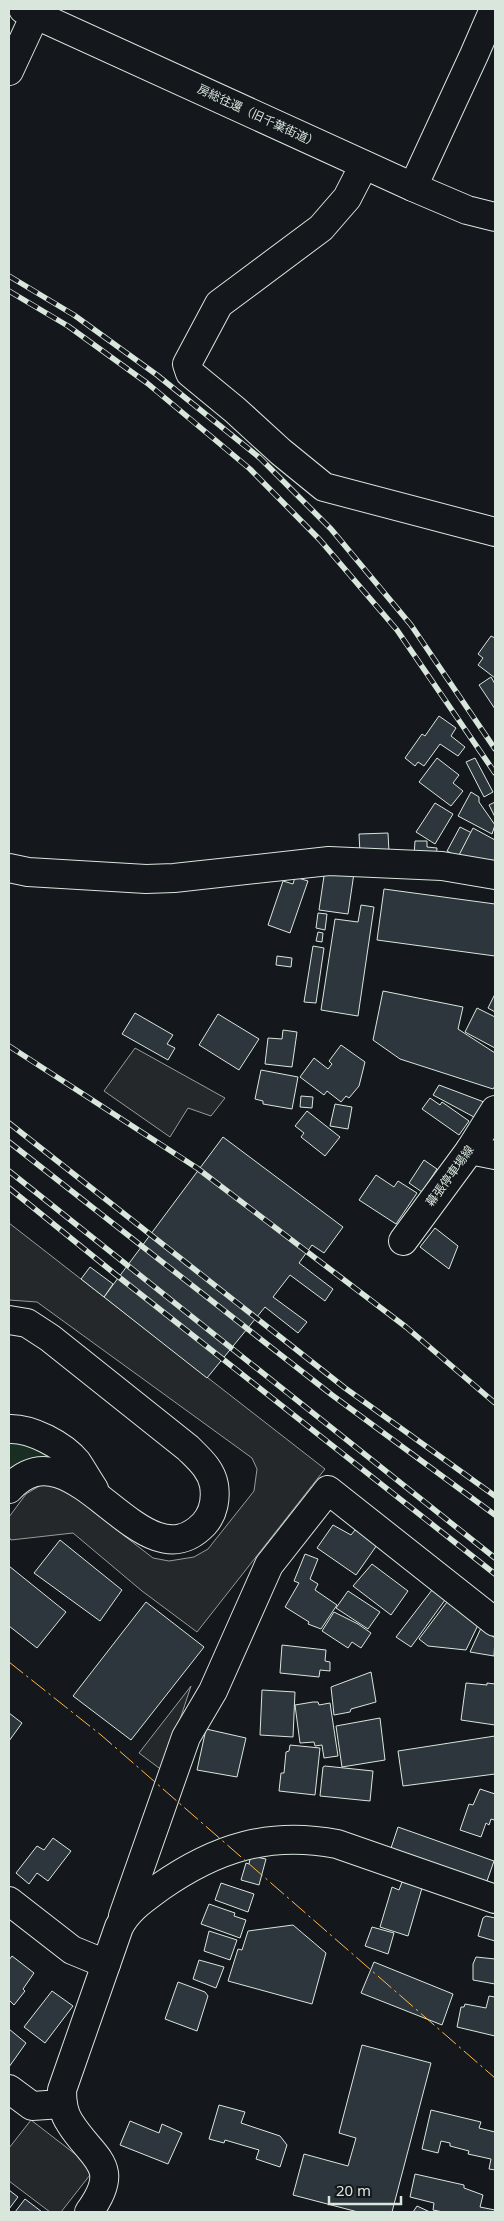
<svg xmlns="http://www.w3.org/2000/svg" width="504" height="2221" font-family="'Noto Sans','Noto Sans JP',sans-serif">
<rect width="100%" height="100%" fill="#14181c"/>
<polygon fill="#1a2d24" stroke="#939e99" points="15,1437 58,1460 9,1477 9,1438"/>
<g fill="#24282b" stroke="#939e99">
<polygon points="135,1048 225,1098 211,1116 188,1108 170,1137 104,1091"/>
<polygon points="9,1223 325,1469 197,1632 142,1591 73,1533 11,1540 9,1537 9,1517 26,1494 46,1482 87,1496 91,1510 153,1558 169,1561 194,1557 208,1549 254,1491 257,1469 252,1458 37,1302 9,1300"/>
<polygon points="191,1686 163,1771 139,1753"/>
<polygon points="31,2120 88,2164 90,2175 61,2212 50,2212 9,2181 9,2148"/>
</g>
<g fill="#2c363c" stroke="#d8e6dc">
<polygon points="491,636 495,638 495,678 478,665 483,658 478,654"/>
<polygon points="491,677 495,684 495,709 479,685"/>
<polygon points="439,716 456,728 451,736 465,747 458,756 440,744 424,766 418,762 415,766 405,758 422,734 425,736"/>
<polygon points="437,758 459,775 453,783 463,791 451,806 419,782"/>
<polygon points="475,758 493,792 484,797 466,762"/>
<polygon points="471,792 479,797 479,802 495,825 492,834 458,816"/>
<polygon points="495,802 495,817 489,805"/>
<polygon points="435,803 453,814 435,844 416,832"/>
<polygon points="460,827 472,833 458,857 447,851"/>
<polygon points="473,828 495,840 495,867 458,857"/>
<polygon points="388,833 389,852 360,853 359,834"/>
<polygon points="415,841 427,841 427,847 437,848 436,858 414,856"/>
<polygon points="325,869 354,873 348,914 319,910"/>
<polygon points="295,877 308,881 290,933 268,925 283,881 293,884"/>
<polygon points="384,889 495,904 495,956 377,940"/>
<polygon points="361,905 374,907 358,1016 321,1010 335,919 358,922"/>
<polygon points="318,913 327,914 325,930 316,928"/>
<polygon points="318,932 323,933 322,942 316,941"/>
<polygon points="313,946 324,948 316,1003 304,1002"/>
<polygon points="277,956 292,958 291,967 276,965"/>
<polygon points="383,991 463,1007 458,1029 495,1053 495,1086 493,1089 400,1059 373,1040"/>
<polygon points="495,994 495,1012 488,1008"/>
<polygon points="477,1008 495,1017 495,1048 465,1032"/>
<polygon points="135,1013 173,1035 167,1044 175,1048 168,1060 122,1034"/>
<polygon points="218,1014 259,1039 239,1070 199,1045"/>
<polygon points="283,1030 297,1032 292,1067 265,1064 268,1038 282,1039"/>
<polygon points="341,1045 365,1062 359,1086 349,1098 346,1096 341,1102 327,1091 324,1095 300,1077 314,1058 328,1069 332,1064 329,1061"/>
<polygon points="261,1070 298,1077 292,1109 263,1104 263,1101 255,1099"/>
<polygon points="439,1085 484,1102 474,1117 433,1095"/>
<polygon points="301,1096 313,1097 312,1108 300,1107"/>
<polygon points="430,1098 440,1105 442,1102 469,1121 459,1135 422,1109"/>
<polygon points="335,1104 352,1107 348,1129 330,1126"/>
<polygon points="307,1111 340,1137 325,1156 301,1137 304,1133 295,1126"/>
<polygon points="223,1137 343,1227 324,1253 312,1245 299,1263 333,1289 325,1301 290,1275 273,1297 307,1322 298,1333 265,1307 207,1378 104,1297"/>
<polygon points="424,1160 437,1169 422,1192 409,1183"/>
<polygon points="376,1175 394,1187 398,1181 417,1193 396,1224 359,1200"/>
<polygon points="435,1228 458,1246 449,1269 420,1247"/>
<polygon points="90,1267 113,1284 104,1297 81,1279"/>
<polygon points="333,1525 351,1535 355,1530 359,1532 377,1545 356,1575 317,1548"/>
<polygon points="60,1540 122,1590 100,1621 34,1573"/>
<polygon points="305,1554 318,1559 310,1579 318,1584 315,1590 337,1605 321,1629 308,1624 309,1622 285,1607 299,1583 294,1581"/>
<polygon points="372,1564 408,1591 391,1615 353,1586"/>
<polygon points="9,1566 66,1612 37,1648 9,1626"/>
<polygon points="432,1590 445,1600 411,1647 396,1637"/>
<polygon points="348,1591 380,1612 368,1629 336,1608"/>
<polygon points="146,1602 204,1647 131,1740 73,1696"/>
<polygon points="447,1602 478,1625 466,1650 428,1646 419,1639"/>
<polygon points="334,1612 358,1624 371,1633 361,1648 352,1642 348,1648 322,1631"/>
<polygon points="481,1628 495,1638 494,1656 470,1652"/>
<polygon points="282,1645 326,1650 325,1661 330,1662 330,1671 320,1670 319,1677 280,1673"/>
<polygon points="371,1672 376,1702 351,1709 350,1712 334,1715 331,1687"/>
<polygon points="466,1683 487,1685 487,1683 495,1684 495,1725 461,1720"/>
<polygon points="262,1690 295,1692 293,1737 260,1735"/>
<polygon points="313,1702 318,1702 319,1705 330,1703 338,1756 324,1758 322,1745 315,1746 314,1742 300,1743 295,1705"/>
<polygon points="9,1713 22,1723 9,1741"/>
<polygon points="380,1718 385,1760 342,1767 336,1726"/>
<polygon points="206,1729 246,1738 237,1777 197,1770"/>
<polygon points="495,1736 495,1774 403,1786 398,1751"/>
<polygon points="290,1745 320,1748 315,1795 279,1791 281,1773 284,1773 286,1752 289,1751"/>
<polygon points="325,1766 373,1771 370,1801 320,1796 323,1767"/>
<polygon points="480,1789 495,1794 495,1818 494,1820 491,1819 489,1825 486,1823 481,1837 460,1830 469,1804 473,1805"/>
<polygon points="398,1827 494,1861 486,1884 391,1848"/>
<polygon points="53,1838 71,1851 48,1881 37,1873 29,1884 16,1873 37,1846 44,1850"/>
<polygon points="256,1857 266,1859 259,1885 241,1880 246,1863 249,1864 250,1859"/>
<polygon points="402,1882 422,1888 408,1936 380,1927 392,1887 399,1890"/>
<polygon points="221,1883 254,1894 248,1912 215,1900"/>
<polygon points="209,1904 235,1913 234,1916 246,1920 240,1938 201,1924"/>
<polygon points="486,1916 495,1918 495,1941 478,1936 483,1918"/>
<polygon points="293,1925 326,1953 312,2004 228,1981 238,1949 242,1950 248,1931"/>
<polygon points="372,1927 394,1933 388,1954 365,1946"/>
<polygon points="209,1931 237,1940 230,1960 204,1951"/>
<polygon points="12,1956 34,1973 23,1989 25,1991 14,2005 9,2000 9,1960"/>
<polygon points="476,1957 495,1959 495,1984 473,1980 473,1964"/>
<polygon points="199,1960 224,1967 216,1988 193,1979"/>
<polygon points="374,1962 453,1994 442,2025 361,1993"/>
<polygon points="178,1982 205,1992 208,1996 197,2031 165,2019"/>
<polygon points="52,1991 73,2006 45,2043 24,2027"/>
<polygon points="489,1996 495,1997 495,2036 457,2027 461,2007 464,2007 465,2004 486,2008"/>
<polygon points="9,2029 26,2043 9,2067"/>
<polygon points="362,2045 431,2063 392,2212 358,2212 293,2195 304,2154 348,2166 356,2138 339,2133"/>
<polygon points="219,2105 245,2112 241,2123 280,2136 287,2145 280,2167 256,2159 259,2150 225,2140 224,2143 209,2139"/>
<polygon points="431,2110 481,2122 479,2128 495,2132 495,2170 489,2169 491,2159 468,2154 469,2151 450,2146 450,2143 441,2141 438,2153 422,2149"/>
<polygon points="130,2121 159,2133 162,2124 182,2133 168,2164 120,2145"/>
<polygon points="415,2174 464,2185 464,2188 483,2195 480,2207 495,2210 495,2212 443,2212 433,2210 434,2203 410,2197"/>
<polygon points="9,2190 18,2197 9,2209"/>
<polygon points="25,2199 42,2212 15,2212"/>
<polygon points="417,2206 430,2212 413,2212"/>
</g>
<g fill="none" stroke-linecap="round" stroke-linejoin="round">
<defs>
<g id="minor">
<polyline points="23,9 413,187 467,210 495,217"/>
<polyline points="9,71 35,15"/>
<polyline points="364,165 347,198 321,228 219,304 187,364 190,373 235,410 281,452 324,487 495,532"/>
<polyline points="413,187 474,55 494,9"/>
<polyline points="9,868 28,872 146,879 174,878 329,861 442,866 495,875"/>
<polyline points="470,1150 495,1155"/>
<path d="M9,1320L27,1323L50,1338L188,1448C199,1459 211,1469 214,1485C216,1498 214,1513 204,1524C141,1590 74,1417 9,1489"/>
<path d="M9,1429C31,1428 63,1445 77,1462C83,1471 88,1480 94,1489"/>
<polyline points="9,1901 72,1950 106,1964"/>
<polyline points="123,1916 186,1737 213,1691 269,1565 328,1490 495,1622"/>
<polyline points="9,2089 32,2106 62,2104"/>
<path d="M89,2212C123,2165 93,2160 70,2123C63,2113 62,2102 62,2090L119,1927C128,1909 144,1899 160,1887C216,1848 269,1831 337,1844L495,1899"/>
</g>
<polyline id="major" points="403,1241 470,1150 495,1110"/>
</defs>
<use href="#minor" stroke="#d8e6dc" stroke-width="30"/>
<use href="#major" stroke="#d8e6dc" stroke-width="30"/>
<use href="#minor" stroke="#14181c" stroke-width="28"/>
<use href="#major" stroke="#14181c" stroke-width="28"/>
<defs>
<g id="rail">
<polyline points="9,276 74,315 157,375 260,458 331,529 411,625 495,749"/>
<polyline points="9,291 68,326 147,383 250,469 320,540 397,630 495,773"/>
<polyline points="9,1046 197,1168 406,1327 495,1403"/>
<polyline points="9,1123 345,1388 495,1496"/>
<polyline points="9,1142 332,1395 495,1515"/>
<polyline points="9,1171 495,1558"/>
<polyline points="9,1188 115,1274 495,1574"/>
</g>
</defs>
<use href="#rail" stroke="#d8e6dc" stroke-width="5.5"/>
<use href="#rail" stroke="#14181c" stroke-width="4" stroke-dasharray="11" stroke-linecap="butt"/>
<polyline stroke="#ffb74d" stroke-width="1" stroke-dasharray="18 4 2.5 4" stroke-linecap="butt" points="9,1662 101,1735 495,2078"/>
</g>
<g text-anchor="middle" stroke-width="4" stroke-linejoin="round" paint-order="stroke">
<g font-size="12" fill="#d8e6dc" stroke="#14181c">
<text transform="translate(258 116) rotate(25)" y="4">房総往還（旧千葉街道）</text>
<text transform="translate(450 1176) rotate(-54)" y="4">幕張停車場線</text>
</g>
</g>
<rect width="504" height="2221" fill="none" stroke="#d8e6dc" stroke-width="20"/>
<path d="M329 2196v8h72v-8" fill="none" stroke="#d8e6dc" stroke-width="2.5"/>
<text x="336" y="2196" font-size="15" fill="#d8e6dc" stroke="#14181c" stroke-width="4" paint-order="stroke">20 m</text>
</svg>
